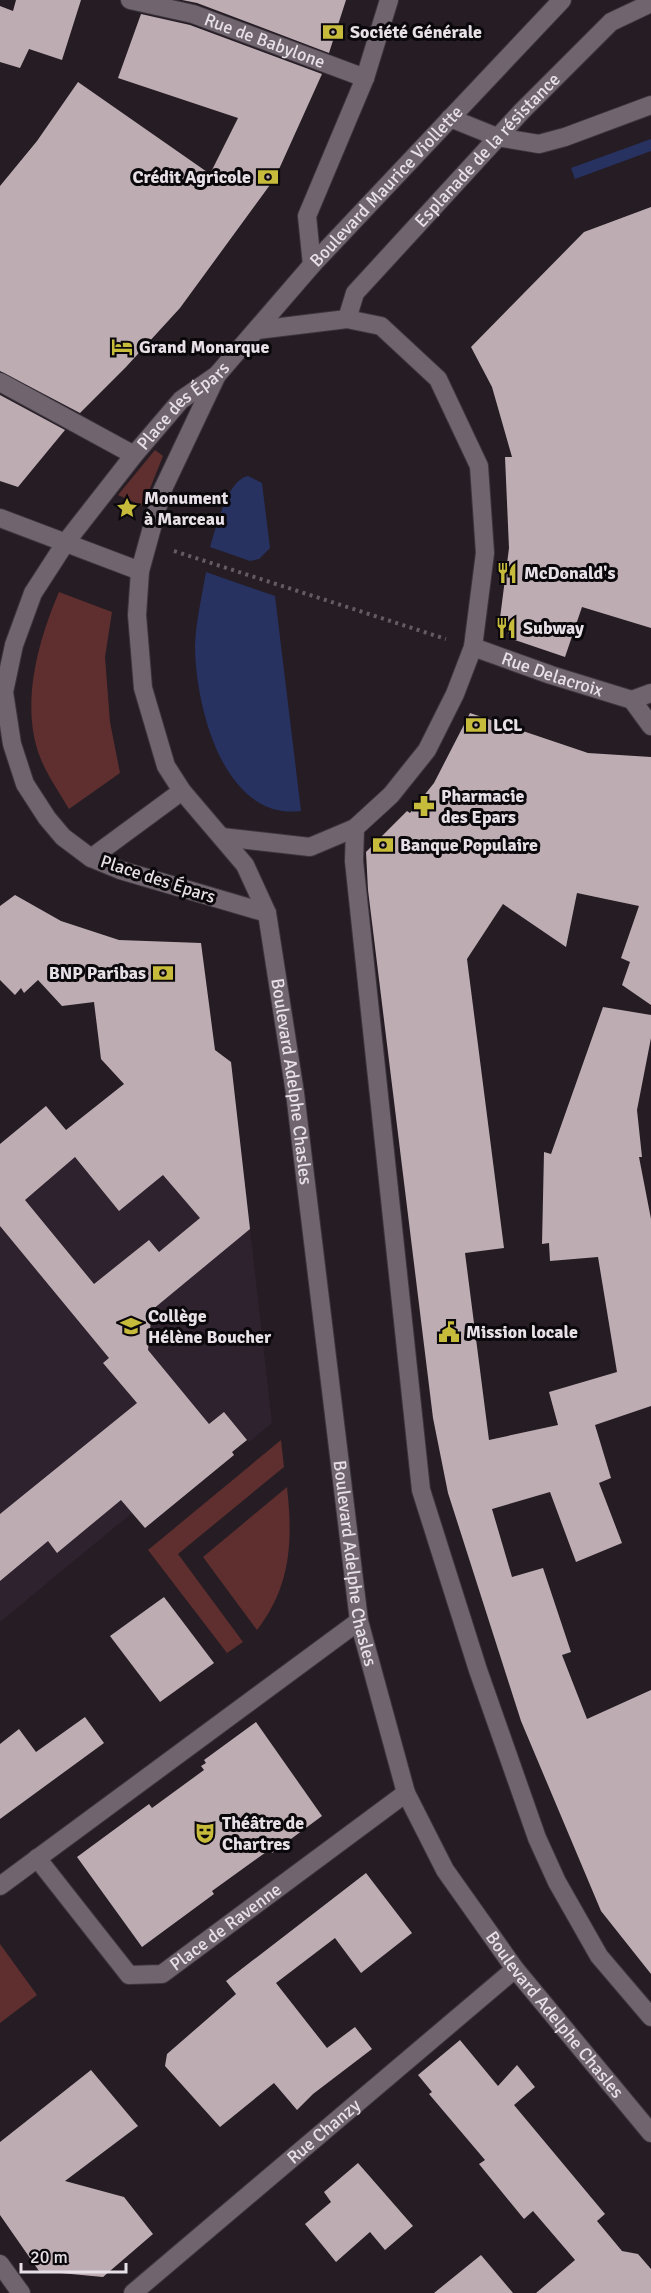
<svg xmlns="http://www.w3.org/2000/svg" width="651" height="2293" font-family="Signika,sans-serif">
<rect width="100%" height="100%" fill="#251c24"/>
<polygon fill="#2f222f" points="46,1106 82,1150 244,1176 272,1423 249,1442 247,1440 232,1452 234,1455 145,1528 132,1513 0,1622 0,1144"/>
<g fill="#5e2f2e">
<polygon points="155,450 163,456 143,506 118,495"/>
<path d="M59,592L112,612L105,657L110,722L120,773L69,809C59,792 47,775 40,757C20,705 38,641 59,592Z"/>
<polygon points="281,1440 284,1467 178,1554 243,1642 227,1653 148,1550"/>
<path d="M287,1487C293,1541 291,1586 257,1630L203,1557Z"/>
<polygon points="0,1944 37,1995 0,2023"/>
</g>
<g fill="#273261">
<polygon points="651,139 651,151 575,179 571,168"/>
<path d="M248,476L262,483L270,548L259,559L250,561L210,547C216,528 227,480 248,476Z"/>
<path d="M206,572L275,596L301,811C223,821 195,704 195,645C196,621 202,596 206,572Z"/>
</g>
<g fill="#bdadb2" fill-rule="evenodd">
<polygon points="16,0 81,0 62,60 29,49 20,68 0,62 0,6 13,11"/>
<polygon points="182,0 346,0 329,53 197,3"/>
<polygon points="141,14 190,25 322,74 275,178 180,308 126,367 80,413 0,371 0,186 37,141 78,82 210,174 238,118 118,78"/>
<polygon points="651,207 651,628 582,607 565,657 512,639 500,618 509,548 505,457 512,457 492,387 471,347 584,232"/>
<polygon points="0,395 65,430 18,487 0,481"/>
<polygon points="470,713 588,753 651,757 651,1005 622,985 630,962 621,958 639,906 577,893 566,947 503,904 467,959 504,1248 465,1253 489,1440 558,1425 549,1392 617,1372 598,1257 550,1261 549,1243 542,1244 544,1152 551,1154 603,1007 651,1015 651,1038 637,1110 642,1157 639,1157 651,1219 651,1406 595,1425 611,1478 599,1483 622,1543 576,1562 550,1492 492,1509 512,1577 543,1568 571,1652 562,1655 587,1719 651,1690 651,1974 601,1911 521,1721 448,1493 433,1418 368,890 366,852 407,811 410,813 434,783"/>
<path d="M15,895L61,921L119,940L201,943L215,1050L231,1062L250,1229L152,1310L148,1350L209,1424L224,1412L247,1440L232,1452L234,1455L145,1528L121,1500L57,1553L48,1541L0,1581V1514L137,1403L103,1363L109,1358L0,1226V1144L46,1106L66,1130L124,1084L101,1059L94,1002L62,1006L38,980L24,993L21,988L15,995L0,980V906ZM75,1157L119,1211L163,1175L200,1218L159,1252L149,1240L94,1284L25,1200Z"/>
<polygon points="164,1597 214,1663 160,1702 110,1636"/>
<polygon points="85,1717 104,1743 0,1819 0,1744 19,1729 36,1752"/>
<polygon points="256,1722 322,1816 272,1853 269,1850 212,1891 214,1894 142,1947 77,1857 149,1804 152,1808 204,1770 201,1766 206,1763 204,1760"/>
<polygon points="366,1873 412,1933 361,1973 335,1938 276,1983 327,2048 355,2027 372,2049 313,2094 297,2110 274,2083 220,2127 165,2066 167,2054 236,1994 226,1981"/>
<polygon points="460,2040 498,2086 517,2065 535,2087 514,2105 605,2214 597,2221 622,2251 638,2254 651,2269 651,2293 536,2293 575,2260 533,2211 524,2219 479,2164 485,2160 429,2094 432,2092 418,2075"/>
<polygon points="91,2070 138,2126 65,2181 124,2197 153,2234 103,2277 39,2271 0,2215 0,2142"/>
<polygon points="358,2163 413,2226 385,2250 370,2232 336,2262 305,2224 331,2202 324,2192"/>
<polygon points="481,2255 513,2293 434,2293"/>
</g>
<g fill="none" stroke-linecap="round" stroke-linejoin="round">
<defs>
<g id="pedestrian">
<path id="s1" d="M347,319L355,293L522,111L611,22L651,3"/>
<path id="s2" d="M473,647L551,675L632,700"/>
<polyline points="632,700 651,726"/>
<polyline points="632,700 651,693"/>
<polyline points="355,828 354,861 421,1490 478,1670 537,1838 557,1882 599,1956 651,2017"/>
<polyline points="222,837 310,847 355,828 391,795 427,750 455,694 473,647 485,553 479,466 438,379 381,326 347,319 257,330"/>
<path id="s3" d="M37,1858L129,1975L162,1974L406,1793"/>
</g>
<g id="minor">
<path id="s4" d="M130,0L193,14L365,78"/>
<polyline points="450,118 497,137 539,144 565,137 651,105"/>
<polyline points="0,382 134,455"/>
<polyline points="0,1886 359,1621"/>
<polyline points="0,2264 21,2293"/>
<path id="s5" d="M133,2293L515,1969"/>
</g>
<polyline id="tertiary" points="312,265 307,216 365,78 389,0"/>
<g id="secondary">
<path id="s6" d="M217,375L162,491L140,571L137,615L143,688L166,766L182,791L245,865L267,913L295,1093L359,1621L406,1793L445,1870L515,1969L651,2133"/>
<polyline points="0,518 140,571"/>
<polyline points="91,858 182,791"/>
<path id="s7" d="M267,913L120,870L91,858L63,837L47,818L25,784L12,744L4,692L14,645L33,593L66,542L134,455L181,400L217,375L312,265L562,0"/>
</g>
</defs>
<use href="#pedestrian" stroke="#3e363e" stroke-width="20"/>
<use href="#minor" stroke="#3e363e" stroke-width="20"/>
<use href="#tertiary" stroke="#3e363e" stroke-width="20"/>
<use href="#secondary" stroke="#3e363e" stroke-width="20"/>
<polyline stroke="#645c63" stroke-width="4" stroke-dasharray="3 4.5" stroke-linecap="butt" points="174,551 446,639"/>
<use href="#pedestrian" stroke="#70656f" stroke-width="18"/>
<use href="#minor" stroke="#70656f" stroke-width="18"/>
<use href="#tertiary" stroke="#70656f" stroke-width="18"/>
<use href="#secondary" stroke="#70656f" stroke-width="18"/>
</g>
<defs>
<symbol id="bank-bare" viewBox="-9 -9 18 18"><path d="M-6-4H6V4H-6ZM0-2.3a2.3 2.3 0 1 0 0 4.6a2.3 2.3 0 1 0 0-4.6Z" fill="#c7bb3b" stroke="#0b080b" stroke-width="2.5" paint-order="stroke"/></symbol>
<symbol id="hotel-bare" viewBox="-9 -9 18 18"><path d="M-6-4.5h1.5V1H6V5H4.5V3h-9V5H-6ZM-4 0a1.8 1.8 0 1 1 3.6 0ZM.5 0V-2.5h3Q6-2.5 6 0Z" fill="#c7bb3b" stroke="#0b080b" stroke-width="2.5" paint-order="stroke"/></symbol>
<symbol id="sight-bare" viewBox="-9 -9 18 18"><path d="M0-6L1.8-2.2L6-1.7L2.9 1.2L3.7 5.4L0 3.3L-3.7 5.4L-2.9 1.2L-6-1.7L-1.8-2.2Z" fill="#c7bb3b" stroke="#0b080b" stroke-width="2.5" paint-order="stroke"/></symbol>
<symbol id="restaurant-bare" viewBox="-9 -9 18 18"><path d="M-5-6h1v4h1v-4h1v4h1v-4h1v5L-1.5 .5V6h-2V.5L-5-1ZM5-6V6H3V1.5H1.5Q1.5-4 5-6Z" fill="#c7bb3b" stroke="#0b080b" stroke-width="2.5" paint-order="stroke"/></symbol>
<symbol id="pharmacy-bare" viewBox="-9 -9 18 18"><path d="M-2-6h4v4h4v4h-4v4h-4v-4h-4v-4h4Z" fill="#c7bb3b" stroke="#0b080b" stroke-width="2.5" paint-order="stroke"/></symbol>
<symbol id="school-bare" viewBox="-9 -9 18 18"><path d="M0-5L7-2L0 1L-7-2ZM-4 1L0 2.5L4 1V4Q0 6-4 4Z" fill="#c7bb3b" stroke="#0b080b" stroke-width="2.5" paint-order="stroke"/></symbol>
<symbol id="civic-bare" viewBox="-9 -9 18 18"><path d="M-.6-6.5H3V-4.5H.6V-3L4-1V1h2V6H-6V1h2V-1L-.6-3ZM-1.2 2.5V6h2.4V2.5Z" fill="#c7bb3b" stroke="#0b080b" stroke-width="2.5" paint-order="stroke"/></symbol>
<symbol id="theatre-bare" viewBox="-9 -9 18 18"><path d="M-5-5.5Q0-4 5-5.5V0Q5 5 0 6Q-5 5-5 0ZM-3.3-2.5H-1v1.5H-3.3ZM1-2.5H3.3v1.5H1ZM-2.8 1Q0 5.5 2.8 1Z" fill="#c7bb3b" stroke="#0b080b" stroke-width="2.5" paint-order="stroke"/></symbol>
</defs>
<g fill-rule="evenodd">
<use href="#bank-bare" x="318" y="17" width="30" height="30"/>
<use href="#bank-bare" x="253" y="162" width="30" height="30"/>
<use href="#hotel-bare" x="107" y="332" width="30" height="30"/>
<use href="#sight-bare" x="112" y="493" width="30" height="30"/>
<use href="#restaurant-bare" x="492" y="558" width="30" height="30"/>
<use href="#restaurant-bare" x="491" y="613" width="30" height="30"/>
<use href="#bank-bare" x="461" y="710" width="30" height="30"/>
<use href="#pharmacy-bare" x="409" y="791" width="30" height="30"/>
<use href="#bank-bare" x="368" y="830" width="30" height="30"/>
<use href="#bank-bare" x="148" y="958" width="30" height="30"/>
<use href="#school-bare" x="116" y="1311" width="30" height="30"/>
<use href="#civic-bare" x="434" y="1317" width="30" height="30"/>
<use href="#theatre-bare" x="190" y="1818" width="30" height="30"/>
</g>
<g text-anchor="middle" stroke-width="6" stroke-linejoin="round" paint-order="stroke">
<g font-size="18" font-weight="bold" fill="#e7e1e7" stroke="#0b080b" text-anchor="start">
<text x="350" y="38">Société Générale</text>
<text x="251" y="183" text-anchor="end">Crédit Agricole</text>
<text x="139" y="353">Grand Monarque</text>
<text x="144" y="504">Monument<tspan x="144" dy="21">à Marceau</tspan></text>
<text x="524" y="579">McDonald's</text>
<text x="523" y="634">Subway</text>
<text x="493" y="731">LCL</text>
<text x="441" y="802">Pharmacie<tspan x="441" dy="21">des Epars</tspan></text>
<text x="400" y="851">Banque Populaire</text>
<text x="146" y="979" text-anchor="end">BNP Paribas</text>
<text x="148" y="1322">Collège<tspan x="148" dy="21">Hélène Boucher</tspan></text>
<text x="466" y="1338">Mission locale</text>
<text x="222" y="1829">Théâtre de<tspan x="222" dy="21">Chartres</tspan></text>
</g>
<g font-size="18" fill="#e7e1e7" stroke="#0b080b">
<text dy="6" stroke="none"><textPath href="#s4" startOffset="141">Rue de Babylone</textPath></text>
<text dy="6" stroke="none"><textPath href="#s1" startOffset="222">Esplanade de la résistance</textPath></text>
<text dy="6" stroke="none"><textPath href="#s7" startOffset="1024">Boulevard Maurice Viollette</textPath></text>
<text dy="6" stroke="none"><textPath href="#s7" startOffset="724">Place des Épars</textPath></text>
<text dy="6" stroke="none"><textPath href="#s2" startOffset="84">Rue Delacroix</textPath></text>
<text transform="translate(158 879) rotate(18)" y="6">Place des Épars</text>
<text dy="6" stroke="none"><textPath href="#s6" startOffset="760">Boulevard Adelphe Chasles</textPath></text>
<text dy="6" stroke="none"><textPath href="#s6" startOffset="1246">Boulevard Adelphe Chasles</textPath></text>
<text dy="6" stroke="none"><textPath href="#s3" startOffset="261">Place de Ravenne</textPath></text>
<text dy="6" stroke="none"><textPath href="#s6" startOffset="1750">Boulevard Adelphe Chasles</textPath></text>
<text dy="6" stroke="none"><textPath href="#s5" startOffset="250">Rue Chanzy</textPath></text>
</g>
</g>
<path d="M21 2263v9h105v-9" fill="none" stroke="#e7e1e7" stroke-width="3"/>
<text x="30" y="2263" font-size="18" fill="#e7e1e7" stroke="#0b080b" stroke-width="4.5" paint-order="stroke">20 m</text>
</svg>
